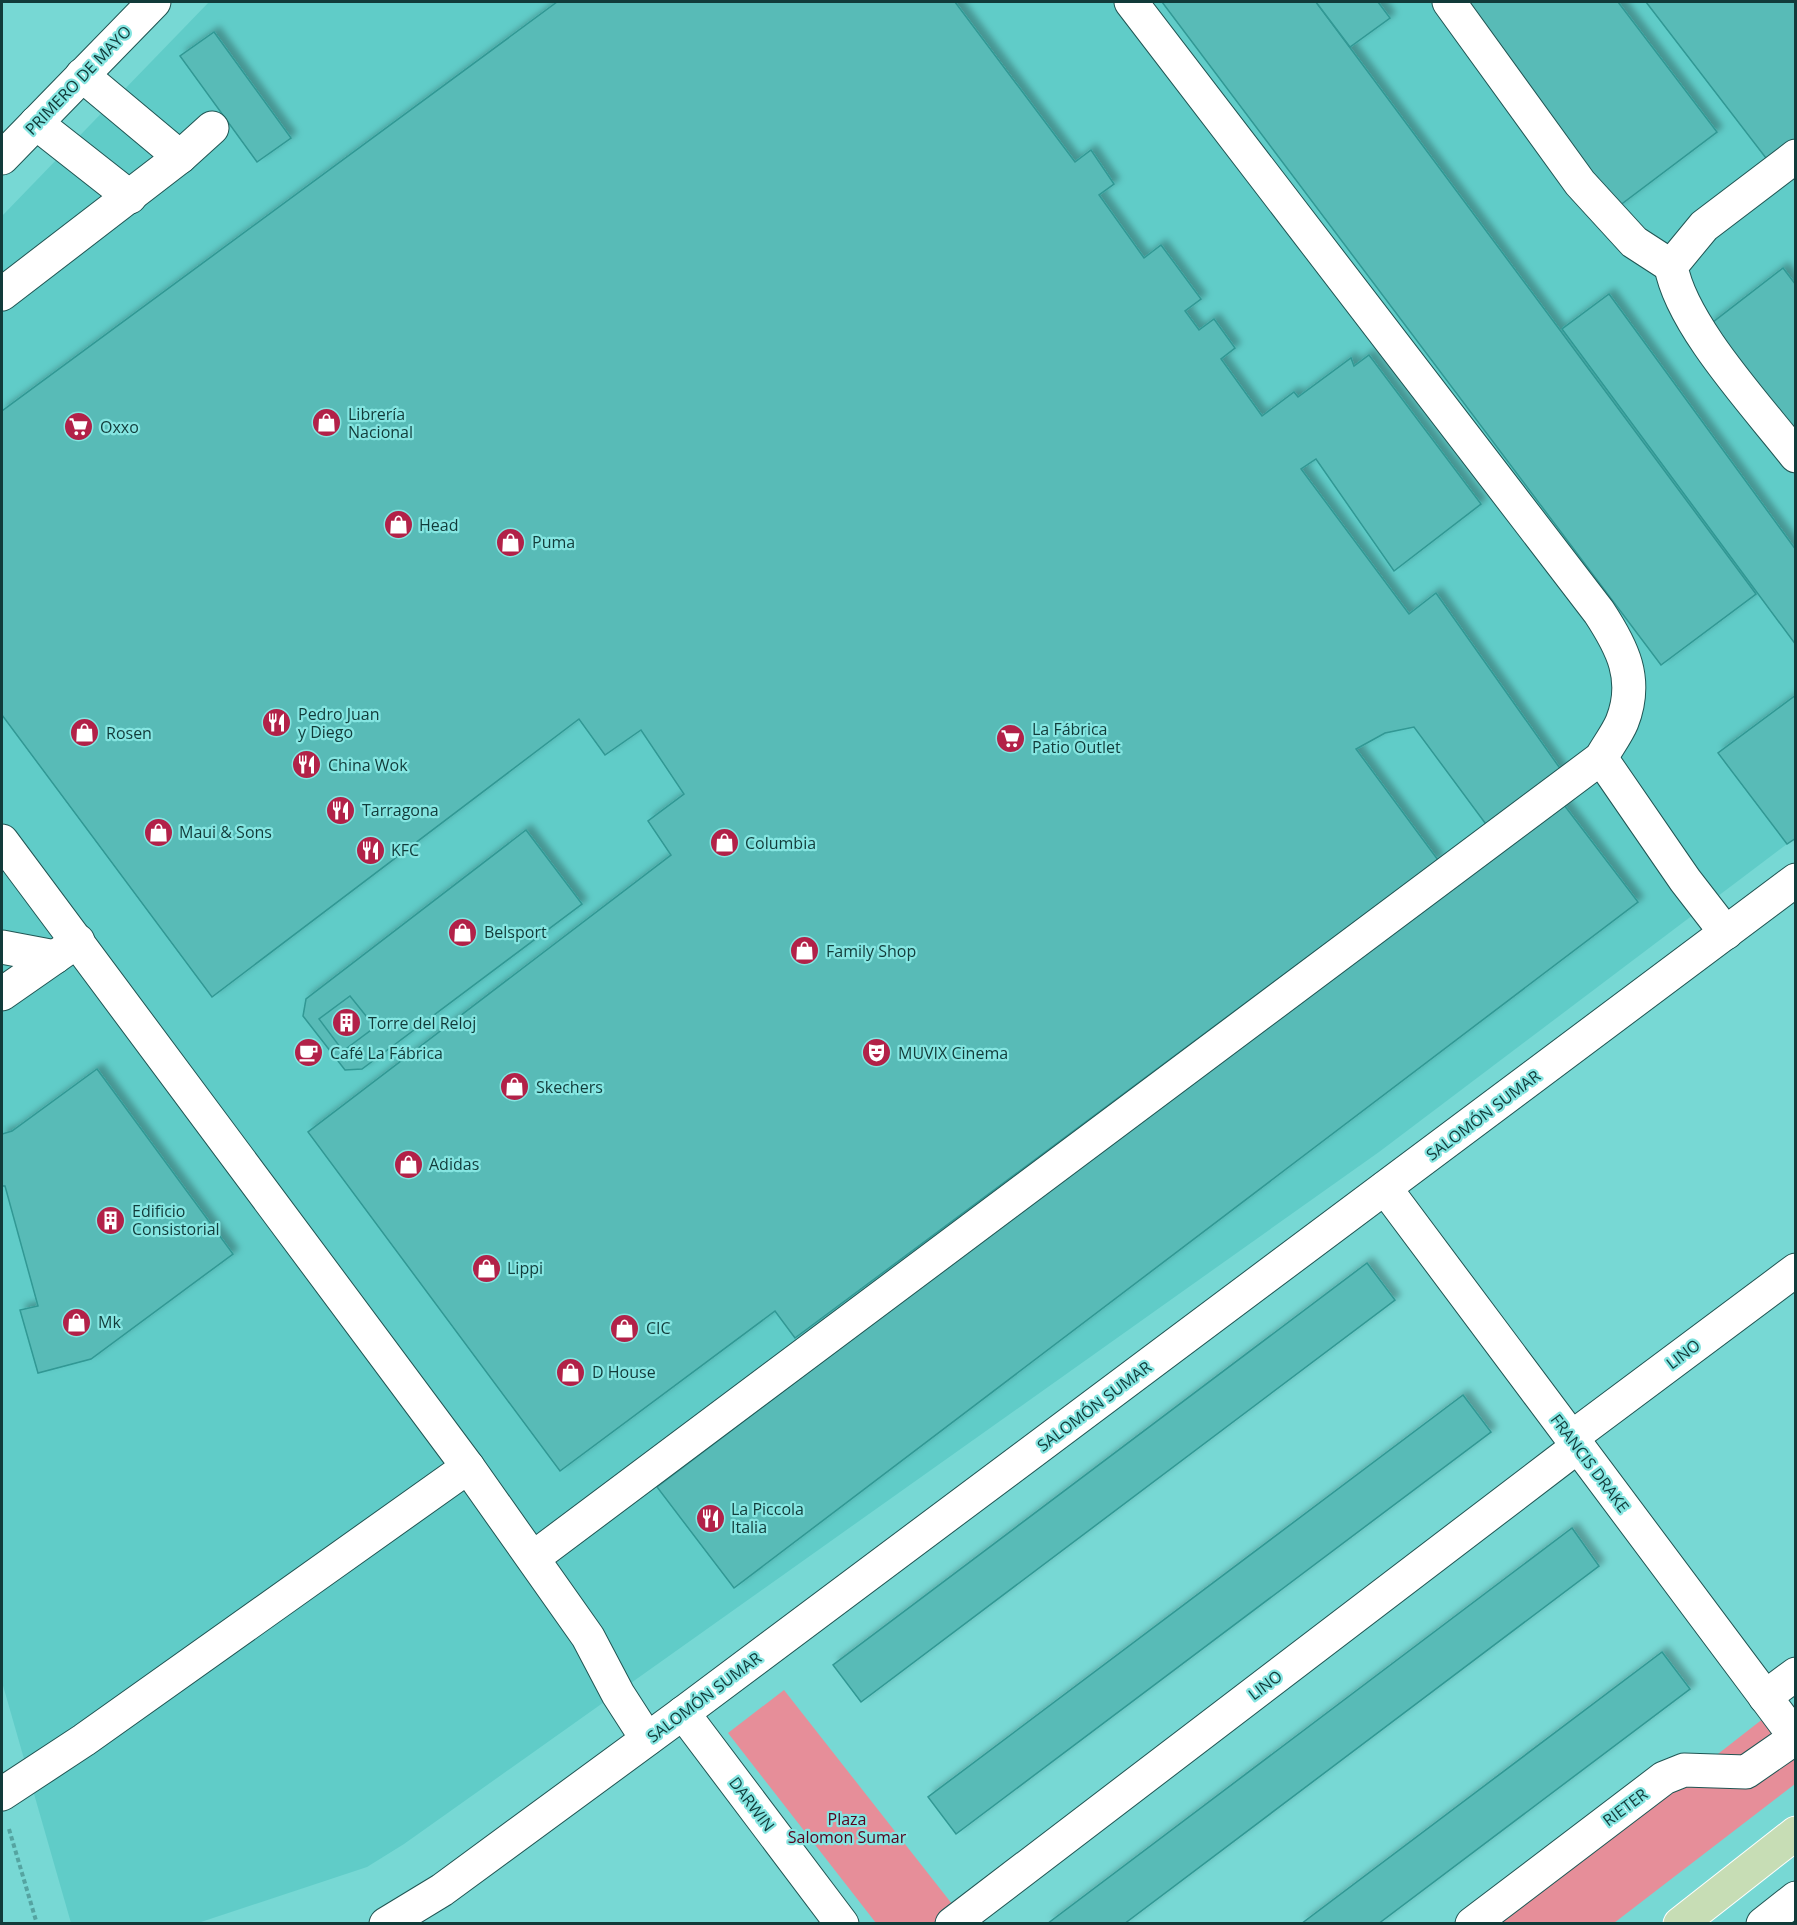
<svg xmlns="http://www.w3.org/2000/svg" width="1797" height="1925" font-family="'Open Sans',sans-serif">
<defs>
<filter id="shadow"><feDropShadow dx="5.5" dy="-5.5" stdDeviation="3" flood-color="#0004"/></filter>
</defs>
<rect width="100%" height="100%" fill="#77d8d4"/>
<polygon fill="#60ccc8" points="209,2 1795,2 1795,838 1379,1152 404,1844 367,1867 198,1923 71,1923 2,1682 2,216"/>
<g fill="#e68e99">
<polygon points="784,1690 967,1923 876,1923 728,1733"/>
<polygon points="1782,1704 1795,1724 1795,1784 1614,1923 1500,1924"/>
</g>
<g fill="#59bbb7" stroke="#319894" stroke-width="1.5" filter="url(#shadow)">
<polygon points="557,2 955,2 1075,162 1091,150 1114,184 1099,195 1144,258 1161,245 1201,299 1185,311 1199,330 1214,319 1235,348 1221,359 1262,416 1294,392 1298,397 1351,358 1354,366 1369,355 1481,504 1394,571 1316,459 1301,469 1409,614 1436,593 1564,774 1488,827 1414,727 1385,733 1356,749 1438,860 795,1338 775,1311 560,1471 308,1132 671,855 648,821 684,794 641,730 605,755 579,719 212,997 2,715 2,411"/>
<polygon points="1162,2 1316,2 1756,594 1661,665"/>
<polygon points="1316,2 1378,2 1390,18 1350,47"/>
<polygon points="1457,2 1618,2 1717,132 1615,209"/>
<polygon points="1646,2 1796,2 1796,142 1769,162"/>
<polygon points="214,32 291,138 257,162 180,56"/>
<polygon points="1783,268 1796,285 1796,439 1708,326"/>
<polygon points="1609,294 1796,550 1796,645 1562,329"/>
<polygon points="1796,695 1796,838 1787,844 1718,753"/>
<polygon points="1561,801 1638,902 734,1588 657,1487"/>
<polygon points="526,830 582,904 362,1069 345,1070 303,1016 306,999"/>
<polygon points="350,996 375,1027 343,1051 319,1019"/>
<polygon points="97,1069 233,1254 91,1359 38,1373 20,1310 38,1306 5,1186 2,1186 2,1134 12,1131"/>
<polygon points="1367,1263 1395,1300 861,1702 833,1665"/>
<polygon points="1463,1395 1491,1432 956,1834 928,1797"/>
<polygon points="1572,1528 1599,1566 1124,1924 1047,1924"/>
<polygon points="1662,1652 1690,1689 1378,1924 1301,1924"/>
</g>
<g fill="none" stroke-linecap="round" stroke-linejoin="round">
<defs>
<g id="minor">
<polyline points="1449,2 1580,183 1634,242 1671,266"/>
<polyline points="82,75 180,157"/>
<polyline points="36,123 130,197"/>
<path d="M1796,156L1704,226L1671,266C1681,325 1758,407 1796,456"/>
<polyline points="2,158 154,2"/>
<polyline points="2,294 180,157 212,128"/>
<polyline points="1601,758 1685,880 1726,933"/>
<polyline points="2,841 468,1467 588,1637 618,1694 647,1739"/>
<polyline points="2,947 55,957"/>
<polyline points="2,994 78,941"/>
<polyline points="1385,1188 1796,1738"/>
<polyline points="1571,1438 1796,1270"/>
<path d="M533,1558L1601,758C1607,747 1617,734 1622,722C1639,679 1622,647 1599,612L1131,2"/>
<polyline points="1765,1697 1796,1674"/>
<polyline points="683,1713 842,1924"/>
<polyline points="2,1794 84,1740 468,1467"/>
<polyline points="386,1924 442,1890 683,1713 1796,880"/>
<polyline points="952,1924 1577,1447"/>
<polyline points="1472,1924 1664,1778 1684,1770 1746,1772 1795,1738"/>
<polyline points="1763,1924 1796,1898"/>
</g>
<polyline id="major" points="1680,1924 1796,1833"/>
</defs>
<use href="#minor" stroke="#205553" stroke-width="35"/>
<use href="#major" stroke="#fff" stroke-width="35"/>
<polyline stroke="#55a4a1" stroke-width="4" stroke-dasharray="4.5 3" stroke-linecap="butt" points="9,1829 37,1924"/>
<use href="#minor" stroke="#fff" stroke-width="33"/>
<use href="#major" stroke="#c7ddb5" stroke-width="33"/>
</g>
<defs>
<symbol id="shop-disc" viewBox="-11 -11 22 22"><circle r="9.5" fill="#b22148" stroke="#85e5e1"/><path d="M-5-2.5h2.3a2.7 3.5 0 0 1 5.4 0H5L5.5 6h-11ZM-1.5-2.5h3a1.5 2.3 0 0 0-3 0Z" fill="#fff"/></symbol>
<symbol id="supermarket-disc" viewBox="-11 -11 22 22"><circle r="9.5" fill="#b22148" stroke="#85e5e1"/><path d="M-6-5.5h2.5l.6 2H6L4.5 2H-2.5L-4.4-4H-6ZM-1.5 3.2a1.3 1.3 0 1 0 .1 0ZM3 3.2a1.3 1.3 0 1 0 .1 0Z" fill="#fff"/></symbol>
<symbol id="restaurant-disc" viewBox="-11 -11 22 22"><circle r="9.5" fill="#b22148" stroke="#85e5e1"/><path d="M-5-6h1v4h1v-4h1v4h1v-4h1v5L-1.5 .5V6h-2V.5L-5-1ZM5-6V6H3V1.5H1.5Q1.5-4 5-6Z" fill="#fff"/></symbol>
<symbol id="building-disc" viewBox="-11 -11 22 22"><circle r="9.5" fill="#b22148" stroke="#85e5e1"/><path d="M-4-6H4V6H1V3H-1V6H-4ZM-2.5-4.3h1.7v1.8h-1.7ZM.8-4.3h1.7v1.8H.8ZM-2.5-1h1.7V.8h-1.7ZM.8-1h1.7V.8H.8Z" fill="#fff"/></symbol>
<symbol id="cafe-disc" viewBox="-11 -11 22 22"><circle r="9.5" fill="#b22148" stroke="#85e5e1"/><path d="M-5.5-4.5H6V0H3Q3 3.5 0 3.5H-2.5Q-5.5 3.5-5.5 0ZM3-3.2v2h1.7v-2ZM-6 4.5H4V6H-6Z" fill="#fff"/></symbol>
<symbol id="theatre-disc" viewBox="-11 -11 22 22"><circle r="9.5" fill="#b22148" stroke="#85e5e1"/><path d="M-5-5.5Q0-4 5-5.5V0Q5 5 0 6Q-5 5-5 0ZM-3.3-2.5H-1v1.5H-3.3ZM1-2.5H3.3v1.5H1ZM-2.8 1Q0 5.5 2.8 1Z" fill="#fff"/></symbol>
</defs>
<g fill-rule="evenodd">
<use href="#shop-disc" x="310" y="406" width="33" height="33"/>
<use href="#supermarket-disc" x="62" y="410" width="33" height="33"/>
<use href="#shop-disc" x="382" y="508" width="33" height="33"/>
<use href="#shop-disc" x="494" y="526" width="33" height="33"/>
<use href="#restaurant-disc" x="260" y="706" width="33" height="33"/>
<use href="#shop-disc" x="68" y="716" width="33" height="33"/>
<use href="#supermarket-disc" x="994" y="722" width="33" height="33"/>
<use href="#restaurant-disc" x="290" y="748" width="33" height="33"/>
<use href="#restaurant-disc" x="324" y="794" width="33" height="33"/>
<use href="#shop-disc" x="142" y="816" width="33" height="33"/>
<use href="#shop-disc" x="708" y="826" width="33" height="33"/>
<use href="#restaurant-disc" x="354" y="834" width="33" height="33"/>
<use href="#shop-disc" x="446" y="916" width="33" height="33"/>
<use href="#shop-disc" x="788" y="934" width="33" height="33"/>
<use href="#building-disc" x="330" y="1006" width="33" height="33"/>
<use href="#cafe-disc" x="292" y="1036" width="33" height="33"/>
<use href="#theatre-disc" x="860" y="1036" width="33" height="33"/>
<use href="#shop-disc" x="498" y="1070" width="33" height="33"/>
<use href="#shop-disc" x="392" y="1148" width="33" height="33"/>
<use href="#building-disc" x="94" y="1204" width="33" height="33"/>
<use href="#shop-disc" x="470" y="1252" width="33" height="33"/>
<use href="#shop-disc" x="60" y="1306" width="33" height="33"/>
<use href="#shop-disc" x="608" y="1312" width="33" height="33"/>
<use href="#shop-disc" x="554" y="1356" width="33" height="33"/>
<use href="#restaurant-disc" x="694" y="1502" width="33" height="33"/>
</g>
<g text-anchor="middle" stroke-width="4.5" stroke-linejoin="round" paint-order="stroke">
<g font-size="16" fill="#113b3a" stroke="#85e5e1">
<text transform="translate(78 80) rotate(-46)" y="6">PRIMERO DE MAYO</text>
<text transform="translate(1483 1115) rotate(-37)" y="6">SALOMÓN SUMAR</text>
<text transform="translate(1683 1354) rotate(-37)" y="6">LINO</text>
<text transform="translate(1094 1406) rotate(-37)" y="6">SALOMÓN SUMAR</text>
<text transform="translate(1590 1463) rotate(53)" y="6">FRANCIS DRAKE</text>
<text transform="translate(1265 1685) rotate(-37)" y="6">LINO</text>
<text transform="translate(704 1697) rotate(-37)" y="6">SALOMÓN SUMAR</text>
<text transform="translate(752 1804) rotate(53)" y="6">DARWIN</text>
<text transform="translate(1625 1807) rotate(-37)" y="6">RIETER</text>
</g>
<g font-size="16" fill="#113b3a" stroke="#85e5e1" text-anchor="start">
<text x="348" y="420">Librería<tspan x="348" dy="18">Nacional</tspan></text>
<text x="100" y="433">Oxxo</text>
<text x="419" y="531">Head</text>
<text x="532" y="548">Puma</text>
<text x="298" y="720">Pedro Juan<tspan x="298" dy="18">y Diego</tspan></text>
<text x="1032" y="735">La Fábrica<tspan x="1032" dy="18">Patio Outlet</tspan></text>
<text x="106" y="739">Rosen</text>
<text x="328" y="771">China Wok</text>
<text x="362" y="816">Tarragona</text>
<text x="179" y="838">Maui &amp; Sons</text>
<text x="745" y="849">Columbia</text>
<text x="391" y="856">KFC</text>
<text x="484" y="938">Belsport</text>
<text x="826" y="957">Family Shop</text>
<text x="368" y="1029">Torre del Reloj</text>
<text x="330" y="1059">Café La Fábrica</text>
<text x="898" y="1059">MUVIX Cinema</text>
<text x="536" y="1093">Skechers</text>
<text x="429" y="1170">Adidas</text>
<text x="132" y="1217">Edificio<tspan x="132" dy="18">Consistorial</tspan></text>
<text x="507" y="1274">Lippi</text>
<text x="98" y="1328">Mk</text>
<text x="646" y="1334">CIC</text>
<text x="592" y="1378">D House</text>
<text x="731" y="1515">La Piccola<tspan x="731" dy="18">Italia</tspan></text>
</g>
<g font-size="16" fill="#55021c" stroke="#85e5e1">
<text x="847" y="1825">Plaza<tspan x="847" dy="18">Salomon Sumar</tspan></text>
</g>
</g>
<rect width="1797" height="1925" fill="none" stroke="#113b3a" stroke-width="6"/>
</svg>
